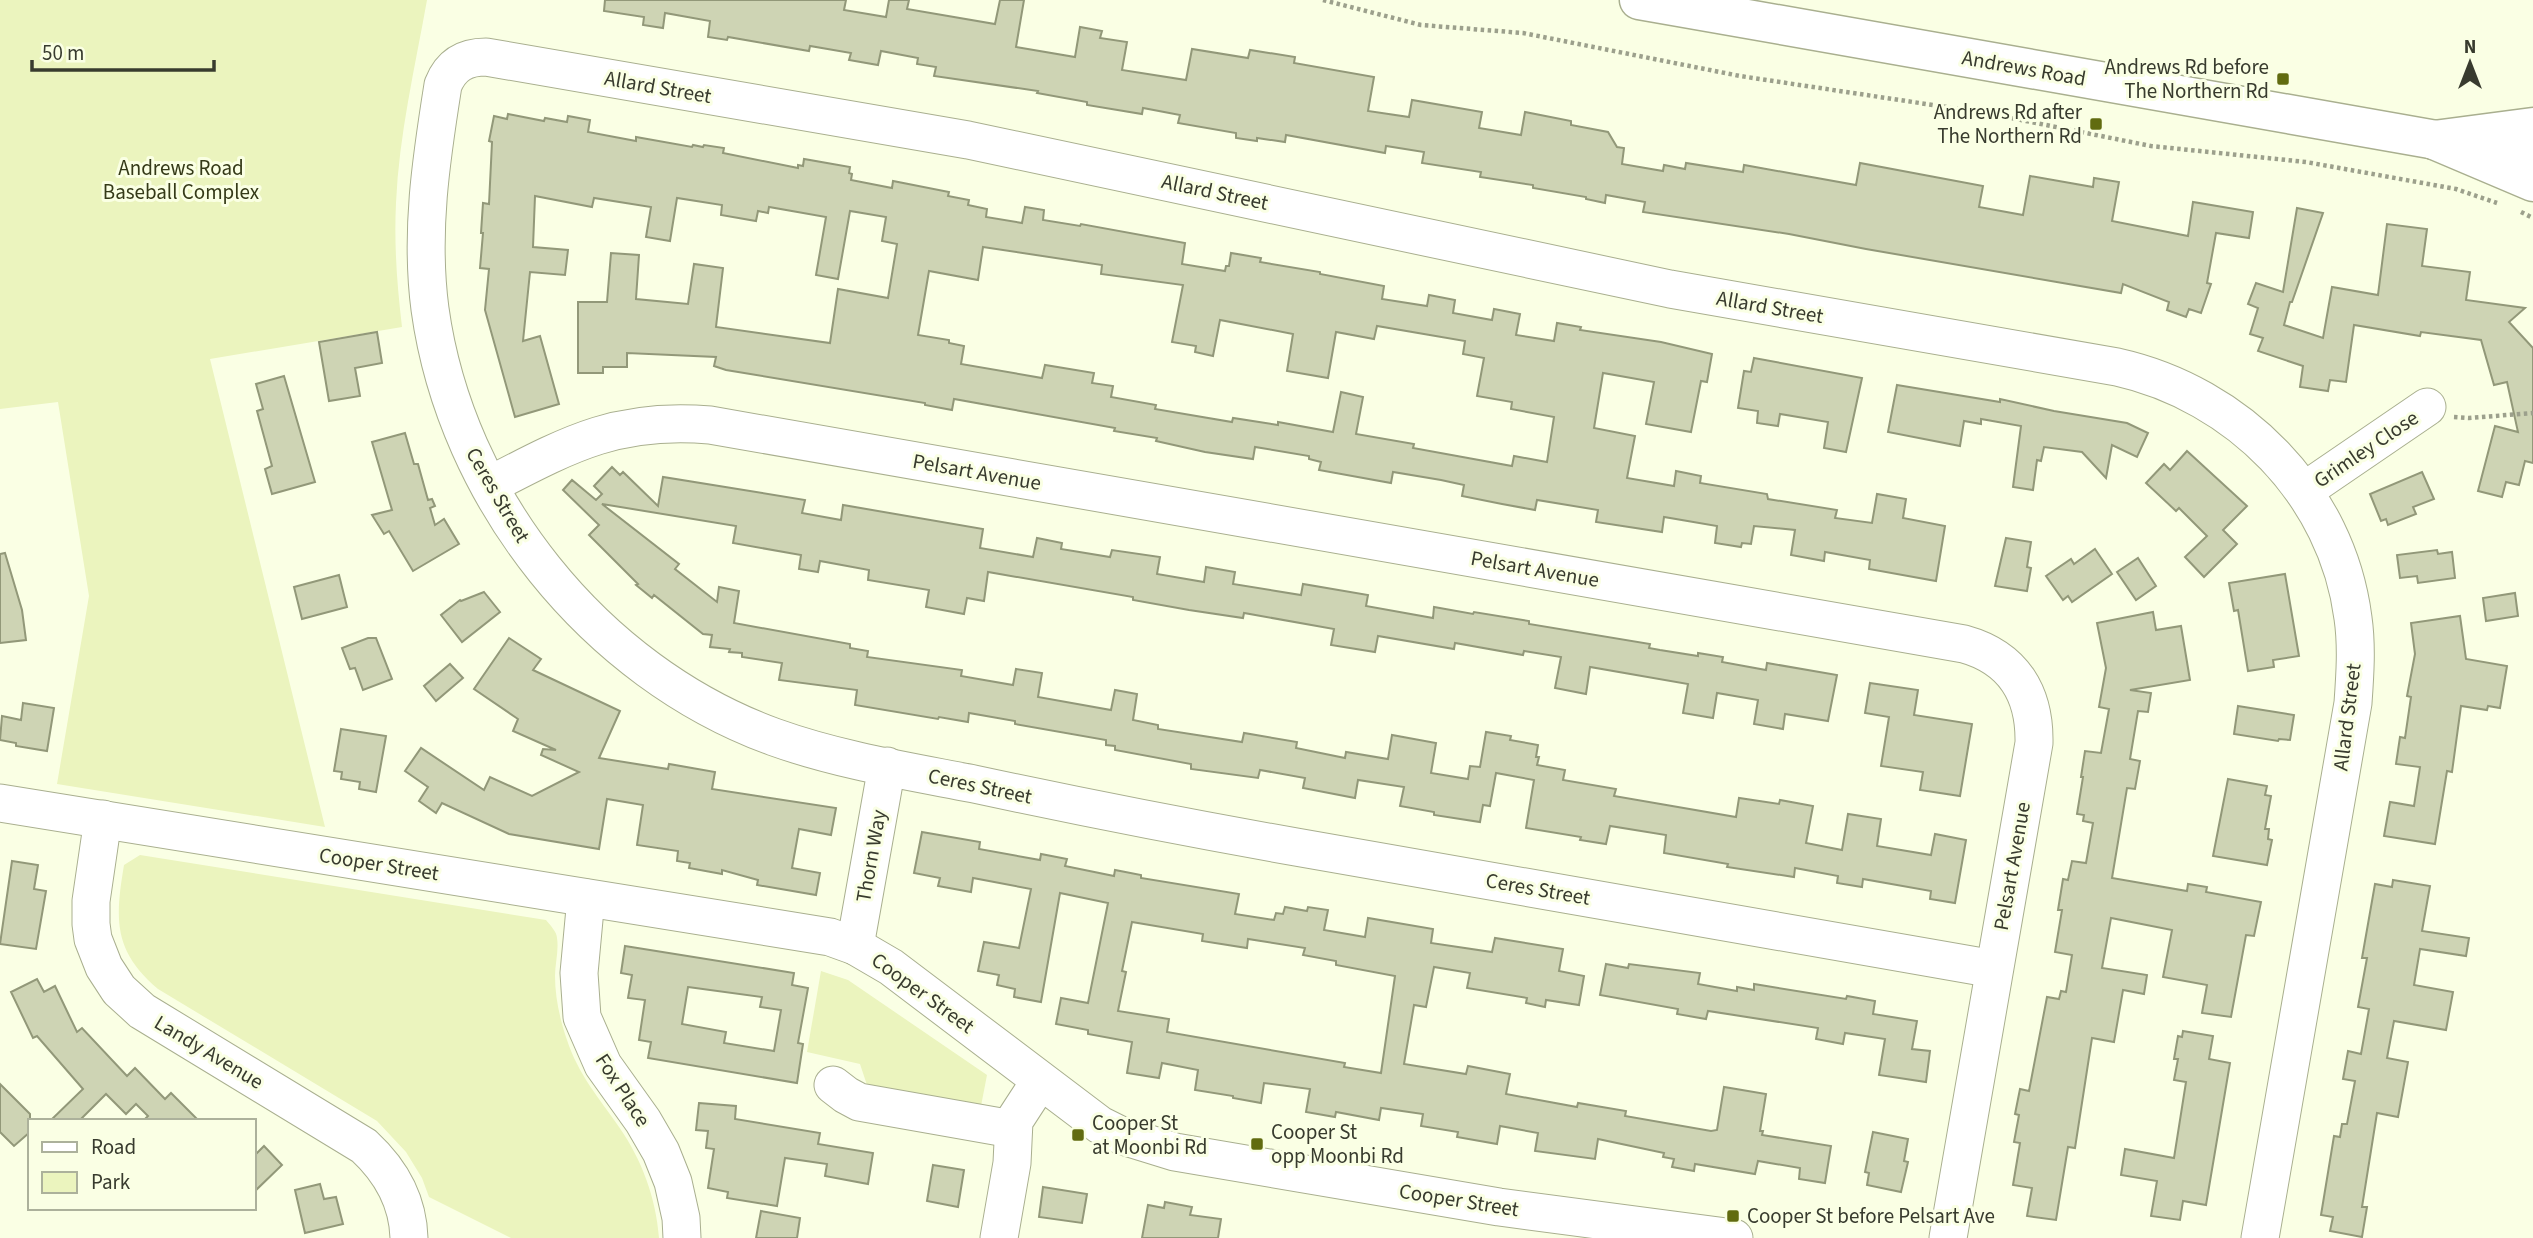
<svg xmlns="http://www.w3.org/2000/svg" width="2533" height="1238" font-family="'Source Sans 3',sans-serif">
<rect width="100%" height="100%" fill="#faffe4"/>
<g fill="#ebf4be">
<path d="M0,0H427C415,67 399,135 396,203C394,245 397,285 402,327L210,359L325,827L57,784L89,596L58,402L0,409Z"/>
<path d="M140,855L546,920C550,925 557,932 557,938C559,950 555,964 555,976C555,997 560,1020 567,1040C578,1074 599,1098 619,1127C642,1160 656,1198 659,1238H511L429,1197L422,1178L406,1152L377,1121L158,989C113,951 115,919 124,865Z"/>
<polygon points="821,971 848,980 987,1075 981,1106 867,1085 860,1064 807,1052"/>
</g>
<g fill="#ced4b4" stroke="#929879" stroke-width="2" fill-rule="evenodd">
<polygon points="605,0 846,0 844,10 886,17 889,0 909,0 907,9 995,24 1000,0 1024,0 1016,47 1075,57 1080,27 1102,31 1100,38 1127,42 1122,70 1186,80 1192,49 1248,58 1250,50 1295,57 1294,63 1374,77 1368,111 1409,117 1412,100 1482,112 1479,128 1521,135 1525,112 1571,121 1571,125 1608,132 1617,147 1624,148 1622,164 1663,171 1664,165 1685,169 1686,163 1743,172 1744,165 1856,185 1860,163 1983,186 1979,207 2023,215 2030,176 2093,187 2094,178 2119,182 2112,221 2188,236 2193,202 2253,212 2249,238 2216,233 2207,283 2211,284 2201,313 2189,309 2186,317 2167,310 2169,302 2123,284 2121,293 1866,249 1789,234 1643,212 1645,202 1606,195 1605,203 1586,199 1586,197 1533,188 1533,185 1480,177 1481,172 1422,163 1424,152 1386,146 1385,153 1286,135 1285,142 1257,138 1257,141 1236,138 1236,133 1178,123 1180,115 1143,108 1142,114 1087,105 1087,102 1037,93 1038,91 934,76 936,67 917,64 918,58 881,51 878,65 849,60 851,53 810,46 809,51 728,37 727,40 708,37 710,21 665,13 663,28 643,25 644,17 604,11"/>
<path d="M508,114L544,121L545,118L567,122L568,116L590,120L588,132L636,141V137L692,147L693,145L703,147L704,145L724,148L723,153L798,168V165L803,166L804,159L850,167L849,173L852,174L851,180L892,188L893,181L949,192L948,196L969,200L968,205L987,209L986,217L1022,223L1025,207L1044,210L1043,220L1080,226L1081,224L1185,243L1182,264L1225,271L1226,266H1229L1231,253L1261,258L1260,262L1320,272V274L1384,286L1382,299L1427,306L1429,295L1455,300L1453,313L1492,320L1494,309L1520,314L1516,335L1554,341L1557,323L1581,327L1580,330L1661,342L1712,354L1707,382L1701,381L1691,432L1646,424L1654,382L1603,373L1594,428L1635,436L1627,478L1674,486L1676,471L1701,476L1700,483L1767,494L1768,499L1837,510L1835,518L1872,523L1877,494L1906,499L1903,518L1945,526L1936,581L1869,569L1870,560L1825,552L1824,561L1791,555L1795,530L1754,526L1751,544L1742,543L1741,547L1715,543L1717,526L1664,517L1662,532L1596,522L1598,510L1537,500L1535,510L1502,504L1462,496L1464,485L1441,480L1393,472L1391,483L1319,470L1321,462L1309,459V456L1255,447L1253,459L1205,452L1156,441L1157,438L1114,431L1115,428L954,399L952,410L925,405V403L726,370L714,366L716,357L627,353V367H603V373H578V302H607L611,253L639,255L636,299L688,304L694,264L723,268L716,327L830,343L838,289L888,298L897,244L882,241L886,217L850,211L838,279L816,275L826,217L769,207L768,213L758,211L756,221L721,215L722,205L677,198L670,241L646,237L651,207L594,198L592,207L535,196L533,247L568,250L565,275L530,272L523,341L540,336L559,404L515,417L485,310L489,269L480,268L483,233H481L483,203L489,204L492,142L489,141L494,116L507,119ZM983,247L1102,265L1101,274L1183,285L1172,342L1196,346L1195,352L1213,356L1220,320L1293,334L1287,371L1328,378L1336,332L1374,339L1377,326L1465,341L1463,354L1484,358L1477,396L1512,402L1511,409L1554,417L1547,462L1514,456L1512,466L1413,448L1414,444L1356,434L1363,397L1341,392L1333,432L1278,422V425L1233,418L1232,422L1155,409L1156,405L1111,397L1113,386L1092,383L1094,373L1045,365L1042,378L961,364L964,346L949,343V340L918,335L929,271L978,280Z"/>
<polygon points="2297,208 2323,213 2292,302 2290,302 2284,325 2323,338 2332,287 2378,295 2387,224 2427,229 2422,266 2470,272 2466,300 2525,308 2509,322 2533,348 2533,463 2525,461 2519,485 2506,482 2502,497 2478,491 2495,426 2518,432 2507,382 2494,385 2481,340 2421,332 2420,336 2354,325 2346,382 2330,380 2328,391 2300,387 2303,366 2258,351 2263,338 2250,334 2258,308 2248,304 2256,283 2283,292"/>
<polygon points="377,332 382,363 355,368 360,396 329,401 319,342"/>
<polygon points="1754,358 1862,378 1846,452 1824,448 1828,422 1780,414 1778,426 1757,423 1758,411 1738,408 1744,371 1751,372"/>
<polygon points="284,376 315,482 272,494 265,469 272,466 257,411 263,409 256,384"/>
<polygon points="1897,385 2000,402 2000,399 2054,411 2127,423 2148,433 2137,457 2112,445 2106,478 2082,452 2044,447 2041,461 2037,460 2033,490 2013,487 2021,426 1981,419 1981,424 1964,421 1960,446 1888,432"/>
<polygon points="405,433 414,464 418,464 428,500 432,499 435,506 430,508 435,525 444,519 459,544 413,571 389,531 384,534 372,515 392,510 372,442"/>
<polygon points="2187,451 2247,506 2223,530 2237,544 2204,577 2185,557 2207,536 2179,508 2176,511 2146,483 2164,464 2170,470"/>
<polygon points="612,467 620,475 623,472 658,506 663,477 805,500 802,513 841,520 843,505 983,529 980,548 1033,557 1037,538 1062,543 1061,549 1110,557 1112,550 1160,557 1157,574 1204,582 1206,567 1235,572 1233,584 1276,591 1301,595 1303,584 1368,595 1366,606 1433,618 1434,607 1473,614 1474,612 1529,621 1529,624 1650,644 1649,648 1660,650 1698,656 1698,653 1723,657 1722,662 1766,670 1767,663 1837,675 1828,721 1785,714 1783,729 1754,724 1758,700 1717,693 1713,718 1683,713 1688,684 1590,667 1586,694 1555,688 1561,657 1524,651 1523,655 1455,643 1454,649 1378,636 1375,652 1331,645 1334,629 1244,613 1243,618 1189,610 1133,600 1133,597 988,572 984,601 967,598 964,614 926,607 929,590 868,580 869,570 820,561 818,572 799,569 801,555 733,543 736,526 602,504 679,564 675,569 717,602 719,587 739,591 734,623 850,644 850,648 868,651 867,657 962,670 961,676 1013,685 1016,669 1042,673 1038,697 1111,710 1115,690 1137,694 1133,720 1158,725 1158,729 1242,742 1244,733 1297,742 1296,748 1345,758 1346,752 1388,759 1392,735 1436,743 1431,773 1468,779 1470,766 1480,767 1486,732 1511,736 1510,740 1538,745 1536,757 1539,757 1537,765 1565,770 1563,780 1616,789 1614,796 1736,817 1739,798 1779,804 1780,800 1813,806 1806,843 1842,850 1848,814 1881,819 1877,846 1931,855 1935,834 1966,840 1955,903 1930,899 1931,891 1863,879 1862,887 1837,883 1838,876 1795,868 1794,877 1727,867 1728,864 1664,853 1666,835 1610,826 1606,844 1580,840 1581,837 1526,828 1534,780 1496,773 1490,806 1483,805 1480,822 1434,815 1434,812 1400,806 1404,787 1358,780 1355,798 1303,788 1305,778 1260,770 1258,778 1191,769 1191,764 1115,750 1115,746 1106,745 1106,740 1015,724 1015,721 969,713 968,722 939,717 938,719 855,705 857,690 779,680 782,663 742,657 742,653 729,652 730,649 710,647 712,635 703,634 654,595 652,598 636,585 638,584 589,535 599,525 563,490 572,480 596,500 602,494 594,486"/>
<polygon points="2422,472 2434,499 2413,507 2416,514 2388,525 2386,519 2381,521 2370,494"/>
<polygon points="2006,538 2031,542 2027,567 2031,568 2027,591 1995,586"/>
<polygon points="2095,549 2112,574 2072,602 2068,596 2063,600 2046,576 2071,559 2074,564"/>
<polygon points="2437,550 2438,554 2452,552 2455,578 2418,583 2417,576 2400,578 2397,555"/>
<polygon points="5,553 22,610 26,640 0,643 0,554"/>
<polygon points="2138,558 2156,586 2136,600 2117,572"/>
<polygon points="2285,574 2299,656 2273,660 2274,667 2248,671 2238,610 2234,611 2229,583"/>
<polygon points="339,575 347,607 302,619 294,587"/>
<polygon points="484,592 500,612 462,642 441,615 460,600 461,601"/>
<polygon points="2515,593 2518,616 2486,621 2483,598"/>
<polygon points="2153,612 2156,630 2181,626 2190,680 2130,690 2151,693 2148,712 2138,711 2130,759 2140,761 2135,789 2127,788 2112,878 2187,891 2188,884 2207,887 2206,892 2261,902 2254,936 2246,935 2231,1017 2202,1013 2207,985 2163,977 2172,930 2111,918 2102,968 2147,975 2144,994 2123,990 2114,1042 2092,1038 2075,1148 2068,1147 2056,1220 2027,1216 2032,1188 2013,1185 2020,1143 2014,1142 2019,1115 2015,1114 2020,1089 2029,1091 2047,997 2059,999 2061,991 2066,992 2072,955 2055,952 2062,910 2058,910 2063,879 2068,880 2072,861 2086,863 2093,823 2083,821 2084,815 2077,814 2083,777 2081,777 2085,751 2101,753 2109,709 2099,707 2106,668 2097,623"/>
<polygon points="2460,616 2466,659 2507,666 2500,708 2488,706 2487,710 2461,706 2452,772 2447,771 2435,844 2384,836 2390,802 2414,806 2420,767 2396,764 2400,737 2405,738 2411,697 2407,696 2415,654 2411,623"/>
<polygon points="368,638 376,638 392,679 363,690 355,668 350,669 342,648"/>
<polygon points="509,638 541,659 533,670 620,711 599,758 668,769 669,764 715,772 712,789 836,808 831,835 799,829 792,868 820,873 816,895 757,885 758,880 722,870 722,874 689,868 690,863 677,861 678,851 637,845 643,805 607,799 599,849 509,834 442,803 436,813 419,801 428,787 405,771 421,748 484,790 490,777 532,796 579,772 541,755 543,749 556,750 513,731 518,719 474,689"/>
<polygon points="450,664 463,678 436,701 424,686"/>
<polygon points="1870,683 1918,690 1914,715 1972,724 1960,796 1920,790 1923,772 1881,766 1889,717 1865,713"/>
<polygon points="23,703 54,708 47,751 16,746 16,743 0,740 2,716 21,720"/>
<polygon points="2238,706 2294,715 2290,740 2279,739 2278,741 2234,734"/>
<polygon points="341,729 386,736 376,792 359,789 360,782 341,779 342,772 334,771"/>
<polygon points="2228,779 2267,786 2265,795 2271,796 2265,829 2269,829 2268,839 2272,840 2267,865 2213,856"/>
<path d="M922,832L980,842L979,849L1040,860L1041,854L1067,859L1065,866L1114,876L1115,870L1141,875V878L1239,894L1235,914L1274,920L1276,913L1283,914L1285,907L1307,911L1308,907L1328,910L1324,930L1365,937L1368,918L1433,929L1431,943L1492,952L1495,938L1563,949L1559,971L1584,976L1579,1005L1546,1000L1545,1007L1526,1003L1527,998L1467,988L1470,973L1434,967L1426,1007L1414,1005L1404,1064L1466,1074L1468,1066L1510,1074L1506,1094L1577,1107L1578,1103L1626,1111L1625,1116L1711,1131L1717,1130L1724,1087L1766,1094L1760,1131H1763L1762,1135L1831,1146L1825,1183L1799,1179L1800,1168L1758,1161L1755,1174L1695,1164L1694,1171L1672,1167L1674,1159L1663,1157L1664,1153L1598,1139L1595,1159L1535,1151L1538,1133L1500,1126L1497,1144L1457,1137L1458,1132L1421,1126L1423,1114L1381,1108L1379,1120L1336,1112L1335,1117L1306,1112L1310,1089L1264,1083L1261,1103L1233,1098V1096L1195,1090L1198,1070L1162,1063L1159,1078L1127,1073L1132,1042L1088,1034V1030L1056,1024L1061,998L1088,1003L1108,903L1060,893L1041,1002L1014,997L1015,989L997,985L999,975L978,971L984,942L1019,948L1031,889L973,878L971,892L938,886L940,878L914,873ZM1132,922L1203,934L1202,941L1247,948L1248,939L1305,948L1303,955L1336,961V965L1395,976L1381,1073L1344,1067L1345,1063L1167,1032L1169,1019L1118,1011L1126,972L1122,971Z"/>
<polygon points="12,861 38,865 34,889 46,891 36,949 0,944"/>
<polygon points="2393,880 2430,886 2422,931 2469,938 2466,956 2420,949 2414,985 2453,992 2446,1030 2394,1021 2387,1058 2408,1062 2398,1117 2377,1113 2362,1207 2367,1207 2362,1237 2330,1231 2333,1217 2321,1215 2334,1136 2340,1137 2342,1124 2347,1124 2355,1081 2343,1079 2348,1051 2361,1054 2369,1009 2358,1007 2367,958 2362,958 2375,884 2392,887"/>
<path d="M625,946L794,973L792,985L808,988L798,1043L803,1044L797,1083L648,1058L651,1042L639,1040L645,1000L628,998L632,975L621,973ZM688,987L762,997L760,1007L781,1010L774,1051L724,1043L726,1032L682,1024Z"/>
<polygon points="1606,964 1628,968 1629,964 1700,973 1698,984 1737,991 1737,987 1754,990 1754,984 1846,999 1847,996 1875,1001 1873,1014 1917,1021 1912,1049 1930,1051 1926,1082 1879,1075 1885,1039 1845,1033 1843,1044 1816,1039 1818,1028 1708,1011 1706,1019 1677,1014 1678,1009 1600,995"/>
<polygon points="37,979 44,992 55,986 77,1032 82,1028 127,1076 135,1068 165,1099 171,1093 199,1121 143,1121 148,1116 136,1104 126,1114 106,1094 79,1121 50,1121 83,1089 37,1036 33,1038 11,992"/>
<polygon points="2183,1031 2213,1036 2209,1059 2230,1063 2206,1205 2183,1201 2180,1220 2151,1216 2157,1181 2121,1175 2125,1149 2174,1158 2186,1082 2174,1080 2178,1059 2174,1059 2178,1036 2182,1037"/>
<polygon points="0,1084 30,1114 30,1132 14,1146 0,1132"/>
<polygon points="699,1103 736,1106 735,1119 820,1133 818,1144 873,1153 868,1184 825,1176 827,1164 785,1158 777,1206 727,1198 728,1192 708,1188 714,1149 706,1148 708,1131 696,1130"/>
<polygon points="1873,1132 1908,1139 1904,1161 1908,1162 1901,1192 1867,1185 1869,1173 1865,1172"/>
<polygon points="264,1146 282,1165 254,1192 254,1156"/>
<polygon points="933,1165 964,1170 958,1207 927,1201"/>
<polygon points="320,1184 324,1199 336,1197 343,1224 305,1233 295,1190"/>
<polygon points="1043,1187 1087,1194 1082,1223 1039,1217"/>
<polygon points="1165,1202 1192,1207 1190,1215 1221,1219 1218,1238 1142,1238 1148,1205 1164,1208"/>
<polygon points="761,1211 800,1218 797,1238 756,1238"/>
</g>
<g fill="none" stroke-linecap="round" stroke-linejoin="round">
<defs>
<g id="minor">
<path d="M490,485C569,444 618,417 710,425L1964,644C2014,658 2035,694 2034,743L1948,1238"/>
<polyline points="2304,491 2427,407"/>
<polyline points="0,803 830,937 855,946 891,967 1100,1125 1120,1135 1175,1152 1499,1207 1734,1238"/>
<path d="M103,819L91,901V924L93,939L104,967L119,990L142,1011L364,1146C391,1171 408,1201 409,1238"/>
<polyline points="586,898 579,973 582,1017 603,1065 643,1121 661,1152 673,1182 681,1218 682,1238"/>
<polyline points="855,946 887,766"/>
<path d="M1994,969C1761,928 1529,888 1296,847C1188,828 1081,807 974,784C907,771 838,760 774,737C595,672 456,498 430,309C420,233 431,160 443,85C451,65 465,57 486,57L968,140L1670,289L2117,367C2238,394 2337,493 2353,618C2357,646 2355,675 2353,703L2260,1238"/>
<polyline points="833,1085 846,1095 859,1102 1012,1129"/>
<polyline points="999,1238 1012,1163 1014,1121 1040,1081"/>
</g>
<polyline id="major" points="1639,0 2533,157"/>
<g id="highway">
<polyline points="2434,140 2533,182"/>
<polyline points="2434,140 2533,127"/>
</g>
</defs>
<use href="#minor" stroke="#a9af8f" stroke-width="39"/>
<use href="#major" stroke="#a9af8f" stroke-width="41"/>
<use href="#highway" stroke="#a9af8f" stroke-width="41"/>
<g stroke="#9ca08c" stroke-width="4.5" stroke-dasharray="3.5 3.5" stroke-linecap="butt">
<polyline points="1323,0 1421,25 1523,33 1740,76 1986,113 2151,146 2306,162 2456,189 2497,203"/>
<polyline points="2521,212 2533,218"/>
<polyline points="2454,417 2469,418 2533,413"/>
</g>
<use href="#minor" stroke="#fff" stroke-width="37"/>
<use href="#major" stroke="#fff" stroke-width="38"/>
<use href="#highway" stroke="#fff" stroke-width="38"/>
</g>
<g fill="#616b10" stroke="#faffe4" stroke-width="2.5">
<rect x="2276" y="72" width="14" height="14" rx="3.5"/>
<rect x="2089" y="117" width="14" height="14" rx="3.5"/>
<rect x="1071" y="1128" width="14" height="14" rx="3.5"/>
<rect x="1250" y="1137" width="14" height="14" rx="3.5"/>
<rect x="1726" y="1209" width="14" height="14" rx="3.5"/>
</g>
<g text-anchor="middle" stroke-width="6" stroke-linejoin="round" paint-order="stroke">
<g font-size="21" fill="#383b2e" stroke="#faffe4" text-anchor="start">
<text x="2269" y="74" text-anchor="end">Andrews Rd before<tspan x="2269" dy="24">The Northern Rd</tspan></text>
<text x="2082" y="119" text-anchor="end">Andrews Rd after<tspan x="2082" dy="24">The Northern Rd</tspan></text>
<text x="1092" y="1130">Cooper St<tspan x="1092" dy="24">at Moonbi Rd</tspan></text>
<text x="1271" y="1139">Cooper St<tspan x="1271" dy="24">opp Moonbi Rd</tspan></text>
<text x="1747" y="1223">Cooper St before Pelsart Ave</text>
</g>
<g font-size="21" fill="#383b2e" stroke="#faffe4">
<text transform="translate(2024 68) rotate(10)" y="7">Andrews Road</text>
<text transform="translate(658 87) rotate(10)" y="7">Allard Street</text>
<text transform="translate(1215 192) rotate(12)" y="7">Allard Street</text>
<text transform="translate(1770 307) rotate(10)" y="7">Allard Street</text>
<text transform="translate(2366 449) rotate(-34)" y="7">Grimley Close</text>
<text transform="translate(977 472) rotate(10)" y="7">Pelsart Avenue</text>
<text transform="translate(498 495) rotate(60)" y="7">Ceres Street</text>
<text transform="translate(1535 569) rotate(10)" y="7">Pelsart Avenue</text>
<text transform="translate(2347 717) rotate(-83)" y="7">Allard Street</text>
<text transform="translate(980 786) rotate(12)" y="7">Ceres Street</text>
<text transform="translate(871 856) rotate(-80)" y="7">Thorn Way</text>
<text transform="translate(379 864) rotate(9)" y="7">Cooper Street</text>
<text transform="translate(2012 866) rotate(-80)" y="7">Pelsart Avenue</text>
<text transform="translate(1538 889) rotate(10)" y="7">Ceres Street</text>
<text transform="translate(923 993) rotate(36)" y="7">Cooper Street</text>
<text transform="translate(209 1052) rotate(31)" y="7">Landy Avenue</text>
<text transform="translate(623 1090) rotate(57)" y="7">Fox Place</text>
<text transform="translate(1459 1200) rotate(9)" y="7">Cooper Street</text>
</g>
<g font-size="21" fill="#353a18" stroke="#faffe4">
<text x="181" y="175">Andrews Road<tspan x="181" dy="24">Baseball Complex</tspan></text>
</g>
</g>
<rect x="28" y="1119" width="228" height="91" fill="#faffe4" stroke="#acb19b" stroke-width="2"/>
<rect x="42" y="1142" width="35" height="10" fill="#ffffff" stroke="#acb19b" stroke-width="2"/>
<text x="91" y="1154" font-size="21" fill="#383b2e">Road</text>
<rect x="42" y="1172" width="35" height="21" fill="#ebf4be" stroke="#acb19b" stroke-width="2"/>
<text x="91" y="1189" font-size="21" fill="#383b2e">Park</text>
<g transform="translate(2470 63)" stroke="#faffe4" stroke-width="5" paint-order="stroke">
<path d="M0-5L12 26L0 18L-12 26Z" fill="#383b2e"/>
<text y="-10" font-size="19" font-weight="bold" text-anchor="middle" fill="#383b2e">N</text>
</g>
<path d="M32 60v10h182v-10" fill="none" stroke="#383b2e" stroke-width="3.5"/>
<text x="42" y="60" font-size="21" fill="#383b2e" stroke="#faffe4" stroke-width="5" paint-order="stroke">50 m</text>
</svg>
